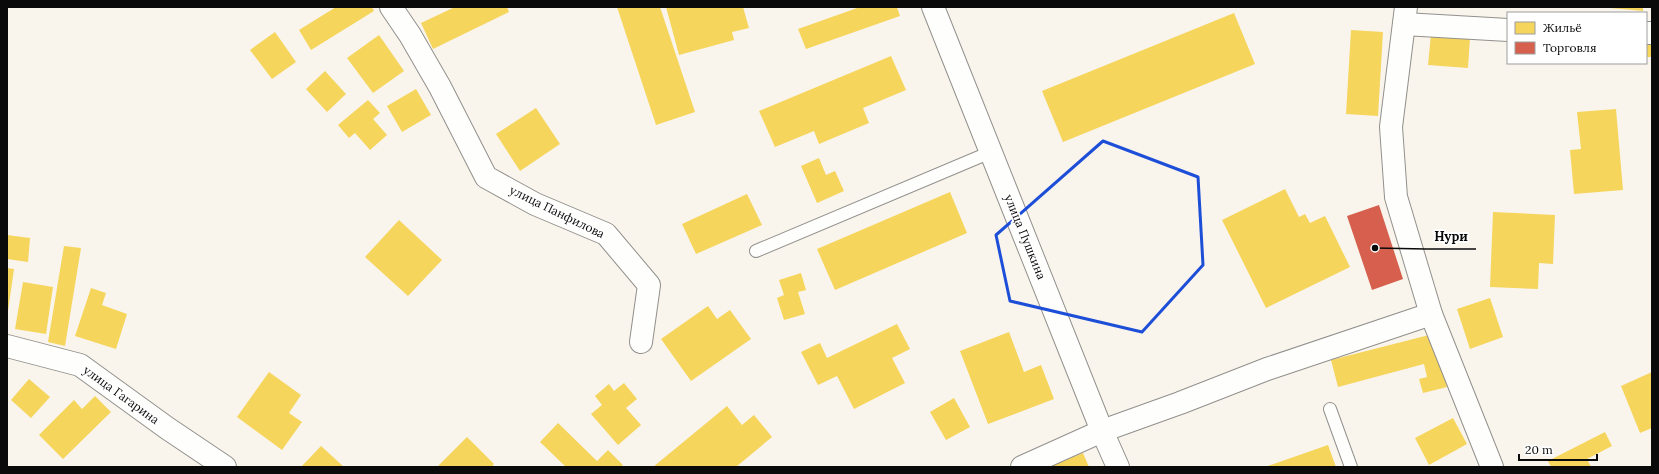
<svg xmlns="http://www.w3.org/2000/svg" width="1659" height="474" font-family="Lora,serif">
<rect width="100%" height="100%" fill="#f9f5ed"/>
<g fill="#f6d55c">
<polygon points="336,7 372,7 374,11 311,50 299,30"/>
<polygon points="455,7 507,7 509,12 433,49 421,23"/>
<polygon points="617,7 660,7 695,112 656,125"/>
<polygon points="666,7 743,7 749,28 732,32 734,40 679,55"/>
<polygon points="860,7 897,7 900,16 806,49 798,29"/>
<polygon points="1610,7 1643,7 1643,11 1610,8"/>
<polygon points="1234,13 1255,64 1063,142 1042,91"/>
<polygon points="1351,30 1383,32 1378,116 1346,114"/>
<polygon points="275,32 296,62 272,79 250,50"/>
<polygon points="1431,34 1470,38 1468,68 1428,65"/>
<polygon points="379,35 404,71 373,93 347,58"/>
<rect x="1646" y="43" width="6" height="14"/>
<polygon points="891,56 906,90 863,108 869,123 819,144 814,131 775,147 759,111"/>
<polygon points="325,71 346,94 327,112 306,89"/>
<polygon points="416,89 431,115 402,132 387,106"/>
<polygon points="368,100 380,113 373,119 387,135 370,150 355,133 349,138 338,125"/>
<polygon points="536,108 560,144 520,171 496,134"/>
<polygon points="1616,109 1623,190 1574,194 1570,150 1581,149 1577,112"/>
<polygon points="819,158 826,175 835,171 844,191 817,203 801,166"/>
<polygon points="1285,189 1299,217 1305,214 1310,223 1325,216 1350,267 1266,308 1222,220"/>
<polygon points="950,192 967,233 835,290 817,249"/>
<polygon points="747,194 762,225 696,254 682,224"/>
<polygon points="1493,212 1555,215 1553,264 1539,263 1538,289 1490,287"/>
<polygon points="399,220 442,260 408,296 365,257"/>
<polygon points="7,235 30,238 28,262 7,259"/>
<polygon points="64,246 81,248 65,346 48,342"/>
<polygon points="7,268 14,269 8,311 7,311"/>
<polygon points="801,273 806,290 798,292 805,314 784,320 777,298 784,295 779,280"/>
<polygon points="23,282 53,287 46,334 15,329"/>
<polygon points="91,288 106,293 102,305 127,314 116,349 75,336"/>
<polygon points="1490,298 1503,337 1470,349 1457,309"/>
<polygon points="708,306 717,319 730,310 751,339 691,381 661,339"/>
<polygon points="897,324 910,349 892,358 905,383 854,409 837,376 818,385 801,352 820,343 827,358"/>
<polygon points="1009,332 1024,372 1041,365 1054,399 988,424 960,351"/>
<polygon points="1433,334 1447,387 1423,393 1419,379 1427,377 1424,364 1338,387 1331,360"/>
<polygon points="269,372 301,395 289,413 302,422 282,450 237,417"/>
<polygon points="1652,372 1652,428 1640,433 1621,386"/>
<polygon points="29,379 50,397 31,418 11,400"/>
<polygon points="624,383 637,399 626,408 641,425 618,445 591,414 602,405 595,396 609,384 614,391"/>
<polygon points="95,396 111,412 63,459 39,435 74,400 82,409"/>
<polygon points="954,398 970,427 946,440 930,412"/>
<polygon points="727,406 742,425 754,415 772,437 736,467 653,467"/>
<polygon points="1453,418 1467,444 1429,465 1415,438"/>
<polygon points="558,423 597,461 608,450 623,465 620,467 566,467 540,442"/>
<polygon points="1605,432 1612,446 1587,459 1591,467 1551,467 1548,461"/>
<polygon points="467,437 494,464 492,467 437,467"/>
<polygon points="1328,445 1336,467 1265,467"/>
<polygon points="321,446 344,467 301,467"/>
<polygon points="1083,453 1089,467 1052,467 1052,465"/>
</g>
<polygon fill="#d6604d" points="1379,205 1403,279 1372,290 1347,216"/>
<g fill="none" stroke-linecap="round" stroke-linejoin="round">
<defs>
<g id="service">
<polyline points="756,251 991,152"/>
<polyline points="1330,409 1351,467"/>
</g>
<g id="minor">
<polyline points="391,7 410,35 440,87 486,177 535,204 606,234 649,285 641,342"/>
<polyline points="933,7 1102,431 1118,467"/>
<polyline points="1406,7 1391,127 1396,197 1431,314 1492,467"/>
<polyline points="1404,24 1508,30"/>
<polyline points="1646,33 1652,33"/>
<polyline points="7,346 80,365 167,428 225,467"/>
<polyline points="1022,467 1102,431 1180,403 1267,369 1431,314"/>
</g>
</defs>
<use href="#service" stroke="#92908c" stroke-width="14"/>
<use href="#minor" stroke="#92908c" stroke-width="24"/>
<use href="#service" stroke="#fefefc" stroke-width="12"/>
<use href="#minor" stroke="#fefefc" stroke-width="22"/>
</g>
<path fill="none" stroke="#1d4ed8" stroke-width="3" stroke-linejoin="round" d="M1103,141L1198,177L1203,265L1142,332L1010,301L996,235Z"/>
<g text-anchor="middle" stroke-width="4" stroke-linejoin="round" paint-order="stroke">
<g font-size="12" fill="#0a0a0a" stroke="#fff">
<text transform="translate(557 212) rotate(26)" y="4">улица Панфилова</text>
<text transform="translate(1025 237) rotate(68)" y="4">улица Пушкина</text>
<text transform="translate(121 395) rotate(36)" y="4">улица Гагарина</text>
</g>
</g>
<path fill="none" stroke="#0a0a0a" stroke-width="1.5" d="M1375 248L1426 249H1476"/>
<circle fill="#0a0a0a" stroke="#fff" stroke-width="1.5" cx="1375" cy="248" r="4"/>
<g font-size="13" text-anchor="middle" font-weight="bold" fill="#0a0a0a" stroke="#fff" stroke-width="4" stroke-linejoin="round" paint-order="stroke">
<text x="1451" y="241">Нури</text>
</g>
<rect width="1659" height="474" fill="none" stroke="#0a0a0a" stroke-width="16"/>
<rect x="1507" y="12" width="140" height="52" fill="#ffffff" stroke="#9d9d9d"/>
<rect x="1515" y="22" width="20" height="12" fill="#f6d55c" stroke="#9d9d9d"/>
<text x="1543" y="32" font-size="12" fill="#0a0a0a">Жильё</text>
<rect x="1515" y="42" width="20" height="12" fill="#d6604d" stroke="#9d9d9d"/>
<text x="1543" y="52" font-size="12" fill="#0a0a0a">Торговля</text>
<path d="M1519 454v6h78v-6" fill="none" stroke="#0a0a0a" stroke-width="2"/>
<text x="1525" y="454" font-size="12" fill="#0a0a0a" stroke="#ffffff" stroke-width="3" paint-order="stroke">20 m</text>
</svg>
